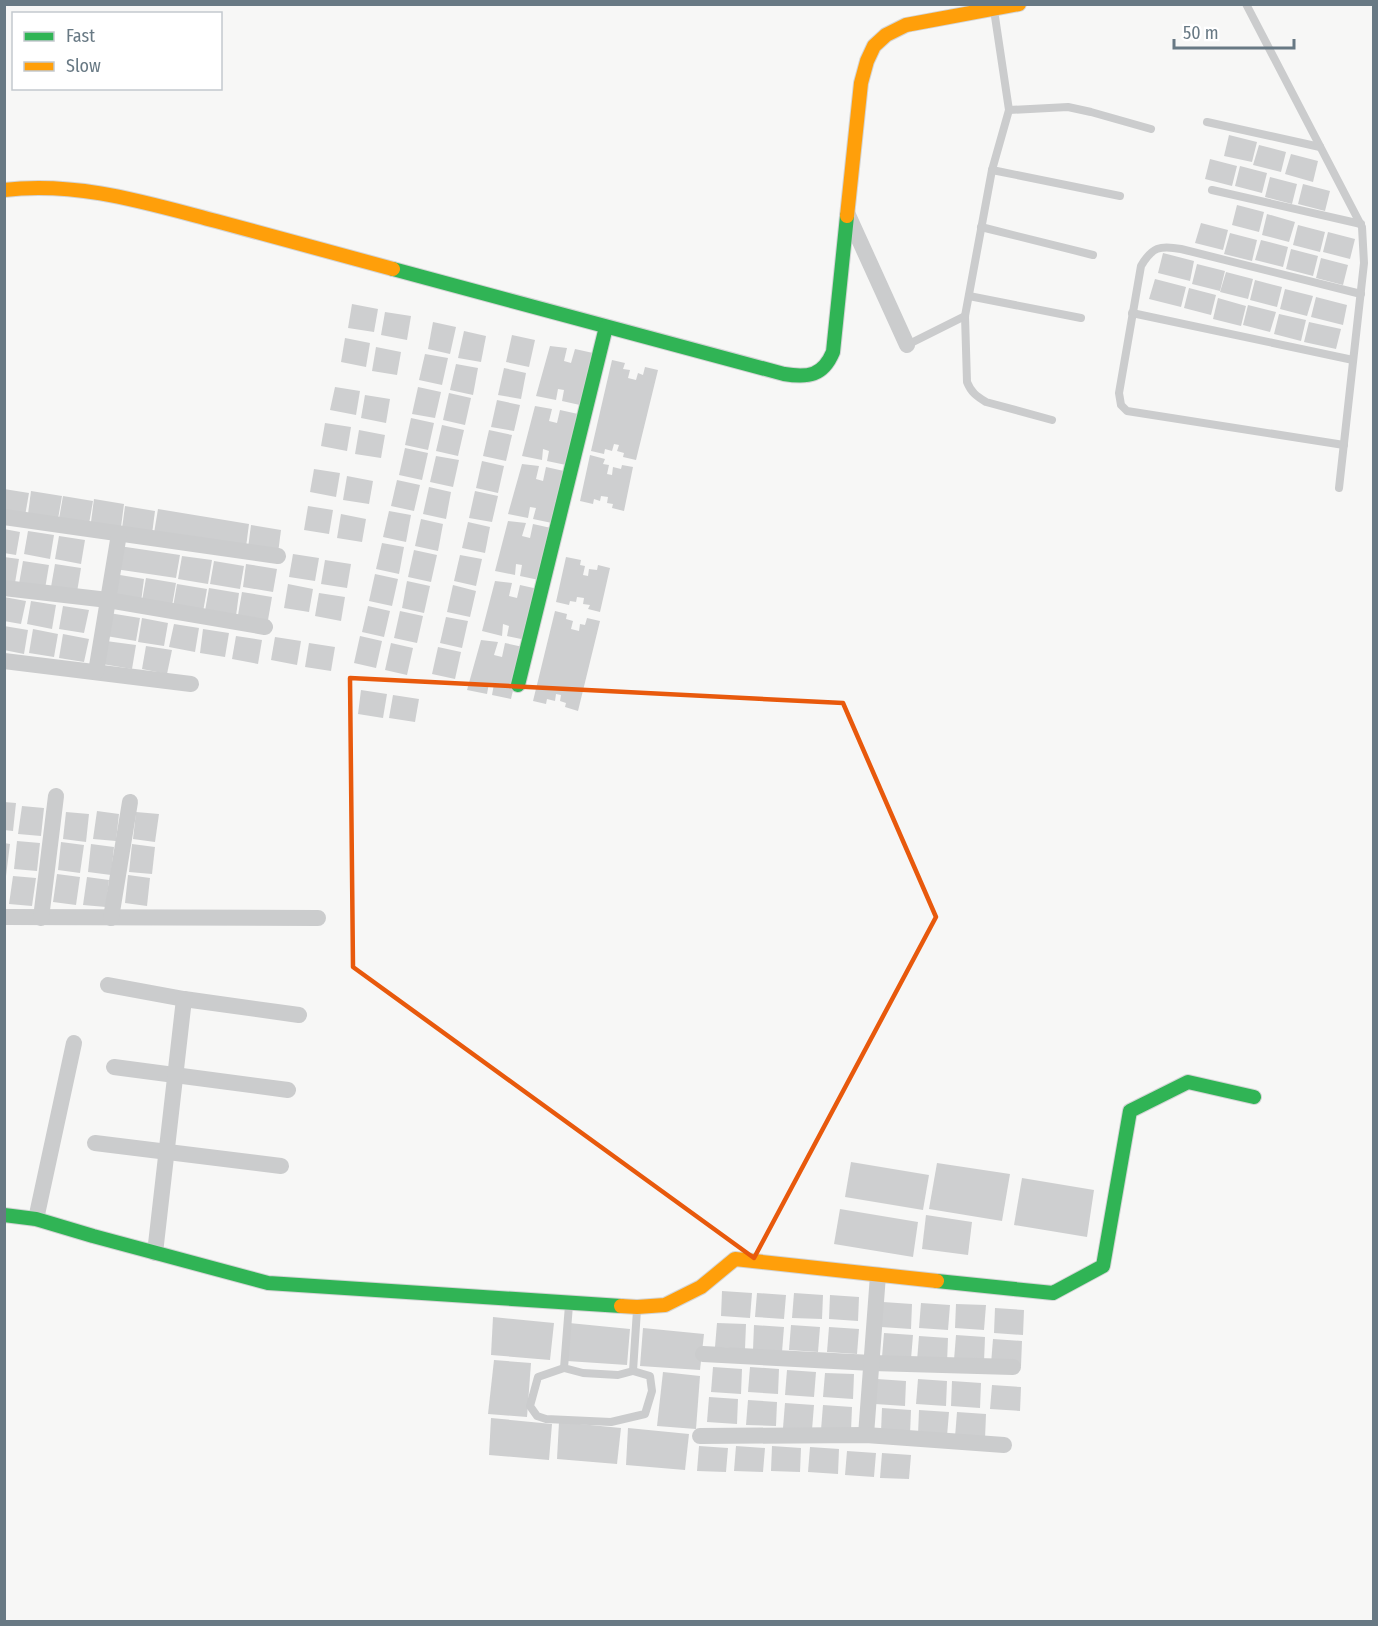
<svg xmlns="http://www.w3.org/2000/svg" width="1378" height="1626" font-family="'Fira Sans Condensed',sans-serif">
<rect width="100%" height="100%" fill="#f7f7f6"/>
<g fill="#cecfd0">
<polygon points="1229,135 1257,142 1252,162 1224,156"/>
<polygon points="1259,145 1286,152 1281,172 1253,165"/>
<polygon points="1291,154 1318,161 1313,182 1285,174"/>
<polygon points="1210,159 1237,166 1232,186 1205,179"/>
<polygon points="1240,166 1267,173 1262,193 1235,186"/>
<polygon points="1270,177 1297,184 1292,204 1265,197"/>
<polygon points="1303,184 1330,191 1325,211 1298,204"/>
<polygon points="1237,205 1264,212 1259,232 1232,225"/>
<polygon points="1267,214 1295,222 1289,242 1262,235"/>
<polygon points="1201,223 1228,230 1223,250 1195,243"/>
<polygon points="1298,225 1325,232 1320,252 1293,245"/>
<polygon points="1328,232 1355,239 1350,259 1323,252"/>
<polygon points="1230,233 1257,240 1252,261 1224,254"/>
<polygon points="1261,240 1288,247 1283,267 1255,260"/>
<polygon points="1291,249 1318,256 1313,276 1286,269"/>
<polygon points="1163,253 1194,261 1190,281 1158,273"/>
<polygon points="1321,258 1348,265 1343,285 1316,278"/>
<polygon points="1197,264 1225,271 1220,291 1192,284"/>
<polygon points="1226,272 1253,279 1248,299 1220,292"/>
<polygon points="1155,279 1186,287 1181,307 1149,299"/>
<polygon points="1255,280 1282,287 1277,307 1250,300"/>
<polygon points="1189,288 1216,295 1211,315 1184,308"/>
<polygon points="1285,289 1313,296 1307,316 1280,309"/>
<polygon points="1316,297 1347,305 1343,325 1311,317"/>
<polygon points="1218,298 1246,306 1241,326 1213,319"/>
<polygon points="352,304 378,309 374,332 348,328"/>
<polygon points="1248,305 1276,312 1270,332 1243,325"/>
<polygon points="385,312 411,316 407,340 381,335"/>
<polygon points="1279,314 1306,320 1301,341 1274,334"/>
<polygon points="433,322 456,327 450,354 428,349"/>
<polygon points="1309,322 1341,329 1336,349 1304,342"/>
<polygon points="464,331 486,336 481,362 458,358"/>
<polygon points="512,335 535,340 529,367 506,362"/>
<polygon points="345,338 370,343 366,367 341,362"/>
<polygon points="550,346 567,348 564,361 571,363 575,349 593,353 580,405 562,401 564,390 558,389 556,400 536,396"/>
<polygon points="376,347 401,352 397,375 372,371"/>
<polygon points="425,354 448,358 442,385 419,380"/>
<polygon points="612,360 625,363 623,369 630,370 628,378 636,380 638,373 643,375 645,367 658,370 636,460 623,457 624,453 617,451 619,445 614,444 612,451 605,449 604,454 591,451"/>
<polygon points="456,364 478,368 473,395 450,390"/>
<polygon points="504,368 526,373 521,399 498,395"/>
<polygon points="335,387 360,391 356,415 330,410"/>
<polygon points="418,387 441,392 435,418 412,414"/>
<polygon points="449,393 471,398 465,425 443,420"/>
<polygon points="365,395 390,399 386,423 361,418"/>
<polygon points="497,400 520,405 514,431 491,427"/>
<polygon points="535,406 552,409 549,421 557,423 560,410 578,414 566,465 547,461 549,451 543,449 542,460 522,456"/>
<polygon points="411,418 434,423 428,450 405,445"/>
<polygon points="325,423 351,427 347,451 321,446"/>
<polygon points="442,425 464,430 458,456 436,451"/>
<polygon points="359,430 385,435 381,458 355,454"/>
<polygon points="489,430 512,435 506,461 483,456"/>
<polygon points="405,448 428,453 422,480 399,475"/>
<polygon points="590,455 605,459 603,464 609,465 607,474 612,475 613,467 621,469 622,465 633,467 624,511 612,508 613,504 607,503 608,497 601,496 600,501 594,499 593,504 580,501"/>
<polygon points="436,456 459,460 453,487 430,482"/>
<polygon points="482,461 504,466 498,493 476,488"/>
<polygon points="522,464 539,466 536,479 543,481 546,467 564,471 552,523 533,519 536,508 530,507 528,518 508,514"/>
<polygon points="314,469 340,473 336,497 310,492"/>
<polygon points="347,476 373,481 369,504 343,500"/>
<polygon points="397,480 420,485 414,511 391,506"/>
<polygon points="429,487 451,492 446,519 423,514"/>
<polygon points="4,489 29,493 25,516 4,513"/>
<polygon points="31,491 62,496 58,519 28,514"/>
<polygon points="475,491 498,496 492,522 469,518"/>
<polygon points="63,496 93,501 89,524 59,519"/>
<polygon points="94,499 124,504 121,527 91,522"/>
<polygon points="125,506 155,511 152,534 122,529"/>
<polygon points="308,506 333,510 329,534 304,530"/>
<polygon points="158,509 249,524 246,547 154,533"/>
<polygon points="389,511 411,515 406,542 383,537"/>
<polygon points="341,514 366,519 362,542 337,538"/>
<polygon points="421,519 443,524 438,551 415,546"/>
<polygon points="508,521 526,523 522,536 530,538 533,524 551,528 539,580 520,576 522,565 516,564 515,575 495,571"/>
<polygon points="468,522 490,527 485,553 462,548"/>
<polygon points="251,525 281,530 278,553 248,548"/>
<polygon points="4,529 20,532 16,555 4,553"/>
<polygon points="28,531 54,535 50,559 24,554"/>
<polygon points="59,536 85,540 81,564 55,559"/>
<polygon points="382,543 404,547 399,574 376,569"/>
<polygon points="119,546 180,555 176,578 115,569"/>
<polygon points="414,550 437,555 431,582 408,577"/>
<polygon points="293,554 319,558 315,581 289,577"/>
<polygon points="460,555 482,559 476,586 454,581"/>
<polygon points="182,556 212,560 208,584 178,579"/>
<polygon points="4,557 19,559 15,583 4,581"/>
<polygon points="566,557 581,560 580,565 585,566 583,575 588,576 589,569 597,570 598,565 610,568 600,612 588,609 590,605 583,604 584,598 577,597 576,602 570,601 569,605 556,602"/>
<polygon points="325,560 351,564 347,588 321,584"/>
<polygon points="23,561 49,565 45,589 19,584"/>
<polygon points="214,561 244,566 240,589 210,584"/>
<polygon points="55,564 81,568 77,592 51,587"/>
<polygon points="246,564 277,569 273,592 243,587"/>
<polygon points="114,574 144,579 141,602 110,597"/>
<polygon points="375,574 398,579 392,606 369,601"/>
<polygon points="146,578 176,583 172,606 142,601"/>
<polygon points="407,581 430,586 424,613 402,608"/>
<polygon points="495,581 512,583 509,596 517,598 520,585 538,589 526,640 507,636 509,626 503,624 502,636 482,631"/>
<polygon points="177,584 207,589 203,612 173,607"/>
<polygon points="288,584 313,589 309,612 284,608"/>
<polygon points="453,585 476,591 470,617 447,612"/>
<polygon points="209,588 239,593 236,616 205,611"/>
<polygon points="242,592 272,597 268,620 238,615"/>
<polygon points="319,593 345,597 341,621 315,616"/>
<polygon points="4,597 26,601 21,624 4,621"/>
<polygon points="31,601 56,605 52,629 27,624"/>
<polygon points="63,606 89,610 84,633 59,629"/>
<polygon points="368,606 390,611 384,637 362,632"/>
<polygon points="400,611 423,616 417,643 394,638"/>
<polygon points="555,611 567,614 566,619 573,621 571,629 579,631 580,624 585,625 587,618 600,621 578,711 565,707 566,703 560,701 561,695 556,694 555,701 547,699 546,704 533,701"/>
<polygon points="109,613 140,618 136,641 106,636"/>
<polygon points="446,617 468,621 462,648 440,643"/>
<polygon points="142,618 168,623 164,646 138,642"/>
<polygon points="174,624 199,628 195,652 169,647"/>
<polygon points="4,626 28,630 24,654 4,650"/>
<polygon points="33,629 58,634 54,657 29,653"/>
<polygon points="203,629 229,633 225,657 200,653"/>
<polygon points="63,634 89,639 84,662 59,658"/>
<polygon points="236,636 262,640 258,664 232,659"/>
<polygon points="360,636 382,641 376,668 354,663"/>
<polygon points="275,637 301,641 297,665 271,660"/>
<polygon points="481,640 498,642 494,655 502,657 505,643 523,647 511,699 492,695 494,684 489,683 487,694 467,690"/>
<polygon points="106,641 136,645 132,669 102,664"/>
<polygon points="309,643 335,647 331,671 305,667"/>
<polygon points="391,643 413,648 407,675 385,670"/>
<polygon points="146,646 172,650 167,674 142,669"/>
<polygon points="438,647 461,652 455,679 432,674"/>
<polygon points="361,690 387,694 383,718 358,714"/>
<polygon points="393,695 419,699 415,722 389,718"/>
<polygon points="4,802 16,803 13,831 4,830"/>
<polygon points="22,806 44,808 41,836 18,834"/>
<polygon points="97,811 119,814 116,841 93,839"/>
<polygon points="66,812 89,814 86,842 63,839"/>
<polygon points="136,812 159,814 155,842 133,839"/>
<polygon points="17,841 40,843 37,871 14,869"/>
<polygon points="61,842 84,845 80,873 58,870"/>
<polygon points="4,843 10,844 6,876 4,875"/>
<polygon points="91,844 114,847 111,875 88,872"/>
<polygon points="132,844 155,847 152,874 129,872"/>
<polygon points="57,874 80,877 76,905 53,902"/>
<polygon points="128,875 150,878 147,906 125,903"/>
<polygon points="13,876 36,878 32,906 9,904"/>
<polygon points="87,877 109,880 106,907 83,905"/>
<polygon points="851,1162 929,1175 923,1210 845,1197"/>
<polygon points="937,1163 1010,1174 1002,1221 929,1209"/>
<polygon points="1022,1178 1094,1190 1087,1237 1014,1225"/>
<polygon points="840,1209 918,1222 913,1257 834,1244"/>
<polygon points="926,1215 972,1222 968,1255 922,1249"/>
<polygon points="722,1291 752,1293 750,1318 721,1316"/>
<polygon points="757,1293 786,1295 784,1319 755,1317"/>
<polygon points="794,1293 823,1295 822,1319 792,1318"/>
<polygon points="830,1295 859,1297 858,1321 829,1319"/>
<polygon points="883,1302 912,1304 911,1329 881,1327"/>
<polygon points="921,1303 950,1305 948,1330 919,1328"/>
<polygon points="956,1304 986,1305 984,1330 955,1328"/>
<polygon points="995,1308 1024,1310 1023,1335 994,1333"/>
<polygon points="493,1317 554,1323 550,1360 491,1355"/>
<polygon points="569,1323 630,1329 627,1365 567,1361"/>
<polygon points="717,1323 746,1324 745,1349 715,1347"/>
<polygon points="754,1325 784,1327 782,1352 753,1350"/>
<polygon points="791,1325 820,1327 818,1352 789,1350"/>
<polygon points="829,1327 859,1329 857,1354 827,1352"/>
<polygon points="643,1328 704,1334 700,1370 640,1366"/>
<polygon points="884,1333 913,1335 911,1359 882,1357"/>
<polygon points="956,1335 985,1337 984,1362 954,1360"/>
<polygon points="919,1336 948,1338 947,1363 917,1361"/>
<polygon points="993,1339 1022,1341 1021,1366 991,1364"/>
<polygon points="494,1360 531,1363 527,1417 488,1414"/>
<polygon points="713,1367 742,1369 741,1394 711,1392"/>
<polygon points="750,1367 779,1369 778,1394 748,1392"/>
<polygon points="787,1370 816,1372 814,1397 785,1395"/>
<polygon points="663,1372 700,1376 696,1429 657,1426"/>
<polygon points="825,1373 854,1374 853,1399 823,1397"/>
<polygon points="877,1379 906,1381 905,1406 875,1404"/>
<polygon points="918,1379 947,1381 946,1406 916,1404"/>
<polygon points="952,1381 981,1383 980,1408 951,1406"/>
<polygon points="992,1385 1021,1387 1020,1411 990,1409"/>
<polygon points="709,1397 738,1399 737,1424 707,1422"/>
<polygon points="748,1400 777,1402 776,1426 746,1425"/>
<polygon points="785,1403 814,1405 812,1430 783,1428"/>
<polygon points="823,1405 852,1407 851,1431 821,1430"/>
<polygon points="882,1408 911,1410 910,1434 881,1432"/>
<polygon points="919,1410 949,1412 947,1436 918,1435"/>
<polygon points="957,1412 986,1414 985,1439 955,1437"/>
<polygon points="491,1418 552,1424 549,1460 489,1455"/>
<polygon points="559,1422 621,1428 617,1464 557,1459"/>
<polygon points="628,1428 689,1434 685,1470 626,1465"/>
<polygon points="699,1446 728,1448 726,1472 697,1471"/>
<polygon points="736,1446 765,1448 763,1472 734,1471"/>
<polygon points="772,1446 801,1448 800,1472 771,1471"/>
<polygon points="810,1447 839,1449 838,1474 808,1472"/>
<polygon points="847,1451 876,1453 874,1477 845,1475"/>
<polygon points="882,1453 911,1455 909,1479 880,1478"/>
</g>
<g fill="none" stroke-linecap="round" stroke-linejoin="round">
<defs>
<g id="fast">
<path d="M393,269L784,374C808,378 823,376 833,352L847,216"/>
<polyline points="518,685 606,327"/>
<polyline points="4,1215 36,1219 93,1236 268,1283 621,1306"/>
<polyline points="937,1281 1053,1293 1103,1266 1130,1111 1188,1082 1254,1097"/>
</g>
<g id="slow">
<path d="M4,190C77,181 147,203 216,221C275,237 334,253 393,269"/>
<polyline points="847,216 861,83 867,61 874,46 886,35 906,25 1019,4"/>
<polyline points="621,1306 637,1307 665,1305 701,1287 735,1259 937,1281"/>
</g>
</defs>
<use href="#fast" stroke="#d3d4d5" stroke-width="16"/>
<use href="#slow" stroke="#d3d4d5" stroke-width="16"/>
<g stroke="#cbcccd" stroke-width="8">
<polyline points="1246,4 1362,227 1364,263 1339,488"/>
<path d="M994,10L1009,110L992,170L965,316L967,382C971,392 976,396 986,402L1052,420"/>
<polyline points="1009,110 1068,107 1091,112 1151,129"/>
<polyline points="1207,122 1320,147"/>
<polyline points="992,170 1120,196"/>
<polyline points="1212,190 1361,224"/>
<polyline points="981,227 1093,255"/>
<polyline points="969,296 1081,318"/>
<polyline points="1132,313 1353,360"/>
<polyline points="907,345 965,316"/>
<path d="M1344,445L1127,411L1121,405L1119,393L1141,266C1152,247 1160,245 1181,249L1361,294"/>
<polyline points="569,1305 564,1368 583,1373 618,1375 633,1371 637,1310"/>
<polyline points="564,1368 538,1377 530,1406 537,1416 546,1419 611,1422 645,1414 652,1391 650,1376 633,1371"/>
</g>
<g stroke="#cbcccd" stroke-width="16">
<polyline points="848,215 907,345"/>
<polyline points="4,517 278,556"/>
<polyline points="4,588 108,600 265,627"/>
<polyline points="4,661 191,684"/>
<polyline points="96,672 119,534"/>
<polyline points="4,917 318,918"/>
<polyline points="41,918 56,796"/>
<polyline points="111,918 130,802"/>
<polyline points="108,985 184,999 299,1015"/>
<polyline points="114,1067 288,1090"/>
<polyline points="95,1143 281,1166"/>
<polyline points="36,1219 74,1043"/>
<polyline points="155,1253 184,999"/>
<polyline points="703,1354 872,1363 1013,1367"/>
<polyline points="866,1435 878,1275"/>
<polyline points="700,1436 866,1435 1004,1445"/>
</g>
<use href="#fast" stroke="#30b455" stroke-width="14"/>
<use href="#slow" stroke="#ff9f0a" stroke-width="14"/>
</g>
<path fill="none" stroke="#e8590c" stroke-width="4.5" stroke-linejoin="round" d="M350,678L843,703L936,917L754,1258L353,967Z"/>
<rect width="1378" height="1626" fill="none" stroke="#687984" stroke-width="12"/>
<rect x="12" y="12" width="210" height="78" fill="#ffffff" stroke="#c3c9ce" stroke-width="1.5"/>
<rect x="24" y="32" width="30" height="9" fill="#30b455" stroke="#c3c9ce" stroke-width="1.5"/>
<text x="66" y="42" font-size="18" fill="#687984">Fast</text>
<rect x="24" y="62" width="30" height="9" fill="#ff9f0a" stroke="#c3c9ce" stroke-width="1.5"/>
<text x="66" y="72" font-size="18" fill="#687984">Slow</text>
<path d="M1174 39v9h120v-9" fill="none" stroke="#687984" stroke-width="3"/>
<text x="1183" y="39" font-size="18" fill="#687984" stroke="#ffffff" stroke-width="4.5" paint-order="stroke">50 m</text>
</svg>
